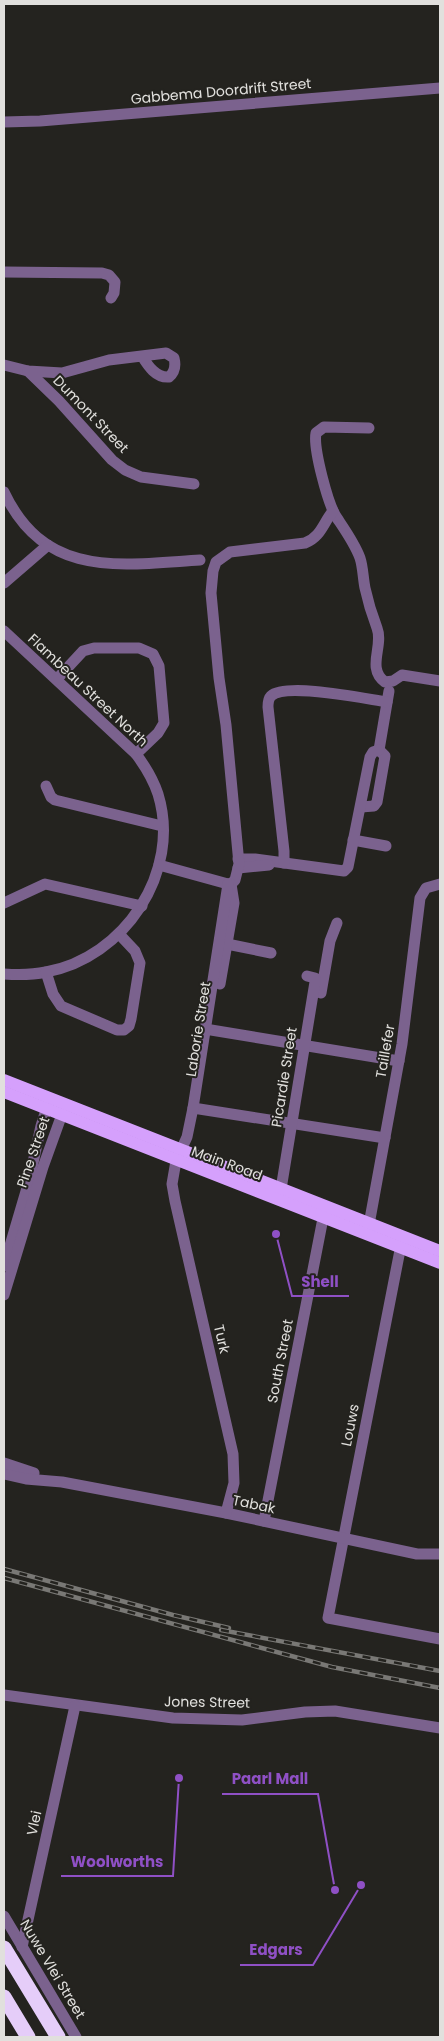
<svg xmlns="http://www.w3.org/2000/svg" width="444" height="2041" font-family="Poppins,sans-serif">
<rect width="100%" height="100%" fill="#24231f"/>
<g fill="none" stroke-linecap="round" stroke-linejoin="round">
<g stroke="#7b628e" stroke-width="11">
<polyline points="4,122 40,121 440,88"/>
<polyline points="4,272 102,273 109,275 115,282 114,293 111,298"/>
<path d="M4,365L28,371L62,373L109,360L166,353L174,358C176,366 175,372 169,377C156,378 148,366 142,356"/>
<polyline points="28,371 59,401 112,460 125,470 141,477 194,484"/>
<path d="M369,428L324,427L316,433C313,448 328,505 337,518C345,530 355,544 360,558C363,567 363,578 365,588C368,602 372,615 377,628C384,646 366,668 385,682L393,681L402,675L440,681"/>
<path d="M4,492C45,579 120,565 200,560"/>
<polyline points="4,583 48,545"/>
<path d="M4,631L136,754C145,766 153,779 158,794C182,872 124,958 46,972C32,975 18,975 4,974"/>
<polyline points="57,679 83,651 94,648 139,648 153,654 159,666 164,723 158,733 136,754"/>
<polyline points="379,750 389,691"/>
<polyline points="46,786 51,797 55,800 162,826"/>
<polyline points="361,807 374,806 377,802 385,756 379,750"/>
<polyline points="353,840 386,846"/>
<polyline points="238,859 255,859 344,871 348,867 370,757 373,752 379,750"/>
<path d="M284,863V851L268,707C268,703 268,699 271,696C286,682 366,699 387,702"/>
<polyline points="159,865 228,884"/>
<polyline points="238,868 269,865"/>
<path d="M228,884H231L235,880L239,864L226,725L219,678L211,593L213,571L216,562L230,552L305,543C321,537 323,523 333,511"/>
<polyline points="4,903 45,884 142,906"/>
<polyline points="227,944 271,953"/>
<polyline points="46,972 53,994 61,1006 117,1030 124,1030 129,1026 131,1019 140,963 135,951 119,934"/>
<polyline points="220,984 234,903 231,884"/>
<polyline points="321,993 330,941 337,923"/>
<polyline points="205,1029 399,1061"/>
<polyline points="193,1108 385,1138"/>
<polyline points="281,1189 315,982 315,978 307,976"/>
<polyline points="368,1230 402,1044 420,898 426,888 440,884"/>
<polyline points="402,1240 328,1618 440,1639"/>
<polyline points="4,1266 29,1181 41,1126 49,1101"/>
<polyline points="4,1295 43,1167 65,1106"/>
<polyline points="4,1463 34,1473"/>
<polyline points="4,1474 26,1479 62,1482 226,1513 417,1554 440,1554"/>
<polyline points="226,1513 234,1483 233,1454 175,1201 172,1184 176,1161 187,1137 193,1108 228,884"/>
<polyline points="264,1521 325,1208"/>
<polyline points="4,1695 173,1718 242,1720 305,1712 335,1711 440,1728"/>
<polyline points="4,1916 76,2037"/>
<polyline points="22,1947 75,1706"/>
</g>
<g stroke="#d5a0fc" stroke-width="12">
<polyline points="4,1080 440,1251"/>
<polyline points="4,1092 440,1263"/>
</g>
<g stroke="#e5cdf9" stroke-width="15">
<polyline points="4,1948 58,2037"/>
<polyline points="4,1997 28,2037"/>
</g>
<defs>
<g id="rail">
<polyline points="4,1569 173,1615 229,1628"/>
<polyline points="4,1578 332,1667 440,1688"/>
<polyline points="221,1630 440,1671"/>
</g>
</defs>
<use href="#rail" stroke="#797875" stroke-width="4.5"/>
<use href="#rail" stroke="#24231f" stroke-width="2.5" stroke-dasharray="8" stroke-linecap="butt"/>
</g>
<g text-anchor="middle" stroke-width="4" stroke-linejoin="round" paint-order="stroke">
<g font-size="14" fill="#e1e0dd" stroke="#24231f">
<text transform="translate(221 91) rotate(-5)" y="5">Gabbema Doordrift Street</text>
<text transform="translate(91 414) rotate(46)" y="5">Dumont Street</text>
<text transform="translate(88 690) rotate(43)" y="5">Flambeau Street North</text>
<text transform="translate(198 1029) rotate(-81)" y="5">Laborie Street</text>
<text transform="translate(385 1051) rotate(-80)" y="5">Taillefer</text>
<text transform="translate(284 1077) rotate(-81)" y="5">Picardie Street</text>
<text transform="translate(33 1152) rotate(-71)" y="5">Pine Street</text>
<text transform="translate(227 1163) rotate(20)" y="5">Main Road</text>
<text transform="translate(222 1339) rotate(77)" y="5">Turk</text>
<text transform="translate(280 1361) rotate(-79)" y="5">South Street</text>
<text transform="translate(350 1425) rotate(-79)" y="5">Louws</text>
<text transform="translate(254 1504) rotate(12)" y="5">Tabak</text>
<text transform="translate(207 1702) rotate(1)" y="5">Jones Street</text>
<text transform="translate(34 1823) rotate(-78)" y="5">Vlei</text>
<text transform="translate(53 1969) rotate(59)" y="5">Nuwe Vlei Street</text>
</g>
</g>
<path fill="none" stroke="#8f50c5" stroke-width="2" d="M276 1234L292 1296H349M335 1890L318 1794H222M179 1778L173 1876H61M361 1885L313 1965H240"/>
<g fill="#8f50c5" stroke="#24231f" stroke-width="2">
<circle cx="276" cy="1234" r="5"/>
<circle cx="335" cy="1890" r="5"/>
<circle cx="179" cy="1778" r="5"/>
<circle cx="361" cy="1885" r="5"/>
</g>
<g font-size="15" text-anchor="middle" font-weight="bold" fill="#8f50c5" stroke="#24231f" stroke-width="4" stroke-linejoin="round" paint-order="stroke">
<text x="320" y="1287">Shell</text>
<text x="270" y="1784">Paarl Mall</text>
<text x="117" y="1867">Woolworths</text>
<text x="276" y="1955">Edgars</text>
</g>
<rect width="444" height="2041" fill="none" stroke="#e1e0dd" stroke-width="10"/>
</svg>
